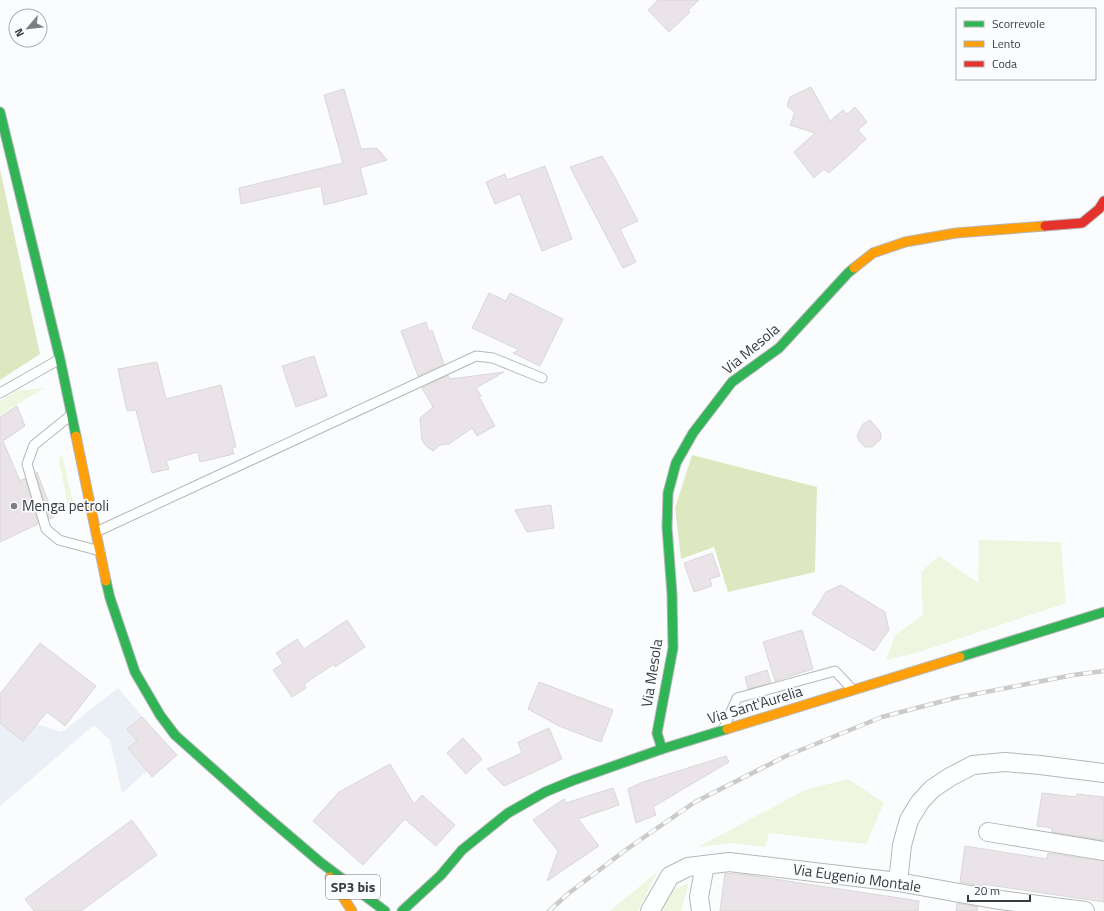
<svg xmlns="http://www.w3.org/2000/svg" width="1104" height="911" font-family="'Titillium Web',sans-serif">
<rect width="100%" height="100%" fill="#fbfcfd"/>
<polygon fill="#eaf0f6" points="118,688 171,750 122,793 110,740 94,725 0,806 0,697 27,721 62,732"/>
<g fill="#eef6df">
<polygon points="44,388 0,415 0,401 17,391"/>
<polygon points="62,454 74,507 68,507 59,460"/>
<polygon points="979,540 1061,542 1066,603 916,653 886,660 895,635 923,615 921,572 939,556 978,583"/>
<polygon points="848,779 884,803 866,844 769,833 765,847 733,843 698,847 805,790"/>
<polygon points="657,872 638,911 610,911"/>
<polygon points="689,883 681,911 662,911 672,891"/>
</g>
<g fill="#dde8c1">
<polygon points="0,169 40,354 0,380"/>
<polygon points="692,455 817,487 815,572 728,592 714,547 681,559 675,508"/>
</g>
<g fill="#eae3e8" stroke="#d9d8d9">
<polygon points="658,0 699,0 688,10 690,12 669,32 648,10"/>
<polygon points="811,87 830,121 843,110 847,114 855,107 867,122 858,130 866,139 857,147 857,148 829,173 824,169 814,178 794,152 815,133 790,125 795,112 787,106 790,97"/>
<polygon points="344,89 361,149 377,148 387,160 360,168 367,194 324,205 321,186 241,204 239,188 343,163 324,95"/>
<polygon points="602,156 613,174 638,221 620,229 636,262 623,268 570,167"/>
<polygon points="545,166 572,239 542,251 520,194 495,204 486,182 505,174 507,180"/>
<polygon points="489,293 506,301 510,293 563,319 540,366 513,353 519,350 472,328"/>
<polygon points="426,322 429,332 432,330 444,364 418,376 401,331"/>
<polygon points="314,356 327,396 296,407 282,366"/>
<polygon points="157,362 166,399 221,385 236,447 232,448 234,454 200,462 198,452 166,461 169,469 152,473 136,410 127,411 118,369"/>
<polygon points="504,372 476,388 481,396 479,397 495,426 477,436 472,428 449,444 440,445 433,451 426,446 422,440 420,418 433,407 422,388 448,375 450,379"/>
<polygon points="17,406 25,426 3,441 20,481 25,478 38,524 0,542 0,417"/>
<polygon points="870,420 878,429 881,433 881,437 880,440 872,447 865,447 859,441 857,435 863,424"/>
<polygon points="37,472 54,517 49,519 36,473"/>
<polygon points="551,505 554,528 527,532 515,510"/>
<polygon points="712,553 720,576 710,579 712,586 694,592 684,563"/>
<polygon points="841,585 885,612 889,630 874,651 812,614 826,592"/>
<polygon points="347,620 365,647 335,667 334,664 304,684 306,688 292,697 273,670 283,663 276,653 297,639 304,649"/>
<polygon points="802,630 813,669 775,681 763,642"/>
<polygon points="40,643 96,686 65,726 47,712 23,741 0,723 0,694"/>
<polygon points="767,670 771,683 748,689 745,677"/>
<polygon points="539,682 613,710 601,742 559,726 528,709"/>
<polygon points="142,717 177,755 152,777 128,748 137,741 127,729"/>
<polygon points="549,728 562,759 504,786 487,769 522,753 518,742"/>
<polygon points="463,738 482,759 466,774 447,753"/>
<polygon points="726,756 729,762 653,807 656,815 636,823 628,789 643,782"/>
<polygon points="390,764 414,804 422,795 455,825 436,846 405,819 363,865 313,821 339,792"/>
<polygon points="613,788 619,805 578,819 599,846 547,881 558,851 533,820 564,799 566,803"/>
<polygon points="1042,793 1076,797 1077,794 1104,797 1104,840 1052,832 1052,828 1037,826"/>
<polygon points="132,820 157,855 81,911 34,911 25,899"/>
<polygon points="965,846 1047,859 1048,853 1104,861 1104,902 982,884 981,886 960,882"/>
<polygon points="725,873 748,875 919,901 918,911 720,911"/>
<polygon points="957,903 978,907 977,911 956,911"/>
</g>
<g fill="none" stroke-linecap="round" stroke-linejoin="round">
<defs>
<g id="lane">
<polyline points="0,393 60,359"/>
<polyline points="71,415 34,445 27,464 46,529 59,540 100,551"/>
<polyline points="96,532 476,356 493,358 542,378"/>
<polyline points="724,728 737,698 835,671 852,689"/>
</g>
<g id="street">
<polyline points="988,832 1104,851"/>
<polyline points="898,882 902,845 909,820 920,802 932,789 950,777 973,765 1005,762 1040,765 1104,773"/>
<polyline points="650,911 670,876 688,867 729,862 898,882 993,899 1085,911"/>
<polyline points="701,911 699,897 705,865"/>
</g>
<g id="fast">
<polyline points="0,112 60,359 76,436"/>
<polyline points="106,581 110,598 135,672 160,715 175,735 259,810 320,862 385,911"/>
<polyline points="960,657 1104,612"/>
<polyline points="662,749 657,733 673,648 672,594 667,527 668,493 676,463 693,433 732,382 779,348 848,273 854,268"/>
<polyline points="402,911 441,875 462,850 508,813 545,792 574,780 662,749 727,729"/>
</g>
<g id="slow">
<polyline points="854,268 873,253 905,242 956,233 1045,226"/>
<polyline points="76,436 106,581"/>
<polyline points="727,729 960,657"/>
<polyline points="330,877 352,911"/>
</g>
<polyline id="jam" points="1045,226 1082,223 1099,209 1104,201"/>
</defs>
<use href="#lane" stroke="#b5b7b8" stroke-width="11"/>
<use href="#street" stroke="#b5b7b8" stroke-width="20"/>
<use href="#fast" stroke="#b5b7b8" stroke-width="11"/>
<use href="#slow" stroke="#b5b7b8" stroke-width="11"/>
<use href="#jam" stroke="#b5b7b8" stroke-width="11"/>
<use href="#lane" stroke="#feffff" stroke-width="9"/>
<use href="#street" stroke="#feffff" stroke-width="18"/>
<use href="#fast" stroke="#30b455" stroke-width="9"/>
<use href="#slow" stroke="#ff9f0a" stroke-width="9"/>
<use href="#jam" stroke="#e5322d" stroke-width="9"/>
<defs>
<polyline id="rail" points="549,911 569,893 627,849 695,802 786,756 882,717 955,698 1073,675 1104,671"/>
</defs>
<use href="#rail" stroke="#cbcbcb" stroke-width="4.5"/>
<use href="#rail" stroke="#fafcfe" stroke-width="3" stroke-dasharray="9" stroke-linecap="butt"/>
</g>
<circle fill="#7d7f80" stroke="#fafcfe" stroke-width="1.5" cx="14" cy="506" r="4"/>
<g text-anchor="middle" stroke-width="3.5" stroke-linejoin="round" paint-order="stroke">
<rect fill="#fafcfe" stroke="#737577" stroke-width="1" x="326" y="875" width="54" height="24" rx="3"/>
<g font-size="14" font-weight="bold" fill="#393b3d">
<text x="353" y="892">SP3 bis</text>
</g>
<g font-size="15" fill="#393b3d" stroke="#fafcfe">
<text transform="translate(751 349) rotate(-40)" y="5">Via Mesola</text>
<text transform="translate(652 673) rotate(-81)" y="5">Via Mesola</text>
<text transform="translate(755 705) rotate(-17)" y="5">Via Sant'Aurelia</text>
<text transform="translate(857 878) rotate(8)" y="5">Via Eugenio Montale</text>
</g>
<g font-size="15" fill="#393b3d" stroke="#fafcfe" text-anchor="start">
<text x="22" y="511">Menga petroli</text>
</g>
</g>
<rect x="956" y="8" width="140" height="72" fill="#fafcfe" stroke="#adafb1"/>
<rect x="964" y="21" width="20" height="6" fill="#30b455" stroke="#adafb1"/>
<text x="992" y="28" font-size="12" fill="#393b3d">Scorrevole</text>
<rect x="964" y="41" width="20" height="6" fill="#ff9f0a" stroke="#adafb1"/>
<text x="992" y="48" font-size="12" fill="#393b3d">Lento</text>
<rect x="964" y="61" width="20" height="6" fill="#e5322d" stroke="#adafb1"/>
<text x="992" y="68" font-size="12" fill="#393b3d">Coda</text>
<g transform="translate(28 28) rotate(242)"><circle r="19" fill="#fafcfe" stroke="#adafb1"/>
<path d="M0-3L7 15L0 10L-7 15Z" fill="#7d7f80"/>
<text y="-6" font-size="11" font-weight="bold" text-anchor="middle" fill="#393b3d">N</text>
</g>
<path d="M968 895v6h62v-6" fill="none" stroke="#393b3d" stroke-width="2"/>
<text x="974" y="895" font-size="12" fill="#393b3d" stroke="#fafcfe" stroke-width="3" paint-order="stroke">20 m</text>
</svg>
